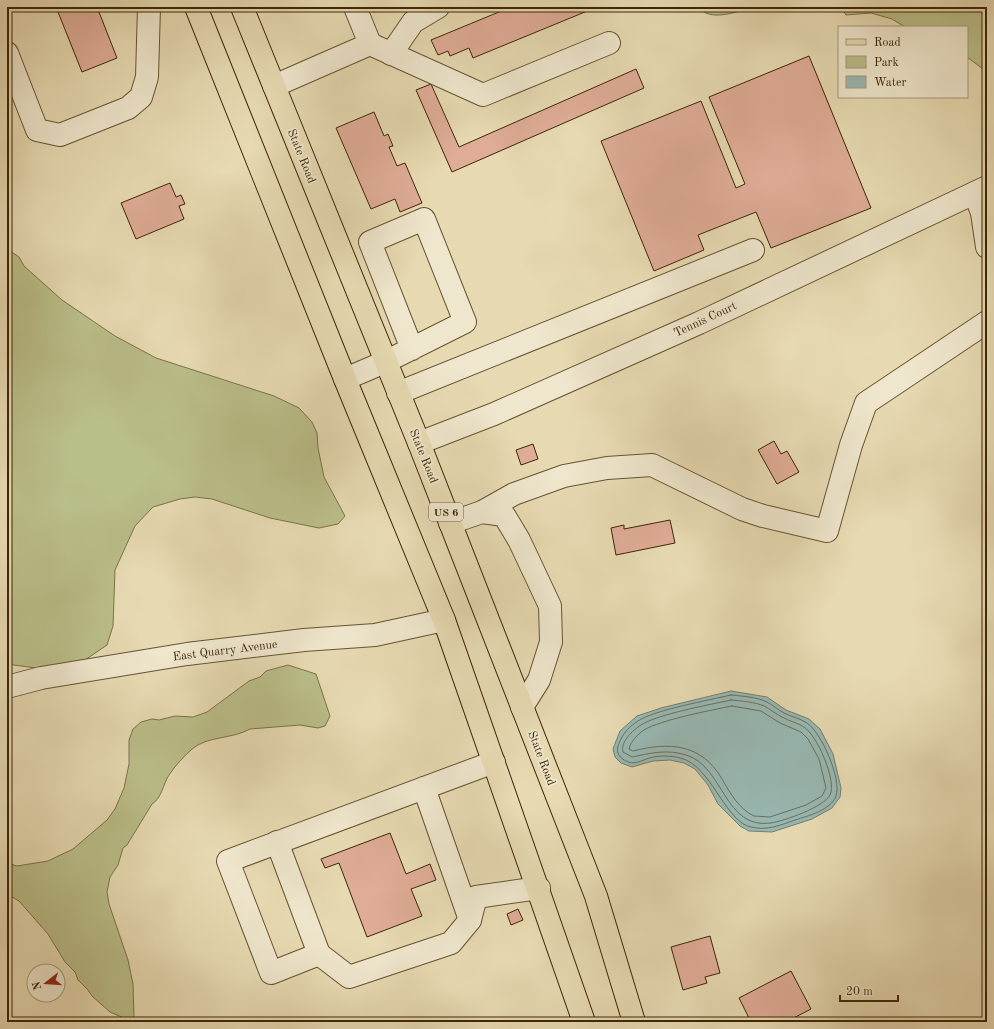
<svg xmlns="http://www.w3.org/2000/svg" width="994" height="1029" font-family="'Old Standard TT',serif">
<rect width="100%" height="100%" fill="#e7dab2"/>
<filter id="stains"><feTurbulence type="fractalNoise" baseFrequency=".005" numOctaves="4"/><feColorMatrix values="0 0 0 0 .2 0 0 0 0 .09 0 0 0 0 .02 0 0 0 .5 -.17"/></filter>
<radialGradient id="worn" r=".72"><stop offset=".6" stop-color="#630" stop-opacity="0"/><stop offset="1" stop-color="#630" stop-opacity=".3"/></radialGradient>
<g fill="#babe89" stroke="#7c7248">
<path d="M698,7H754C737,11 711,23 698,7Z"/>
<polygon points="841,7 987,7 987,76 983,69 967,57 967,27 905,27 892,19 871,13 846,15"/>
<polygon points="7,249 19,257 24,266 62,300 115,336 156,358 274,396 299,408 312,422 317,433 318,448 324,477 345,516 338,524 319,528 270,518 212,499 195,497 180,499 153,507 135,526 115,570 113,626 107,645 85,660 43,669 7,664"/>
<path d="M288,665L316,674L330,716L325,726L318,728L300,725L250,729C233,739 207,736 192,749C184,756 175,766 169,775C163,784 162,798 152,804L127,845L123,848L118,865L110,877L107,892L109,904L128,960L133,984L134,1018L131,1021L110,1012L92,996L88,990L78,980L75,972L65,962L48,934L19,901L7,894V863L17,866L48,861L73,849L107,820L115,809L124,788L129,764V740L133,729L141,722L152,719L159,720L175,716L193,717L207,712L249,681L260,677L266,671Z"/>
</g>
<polygon fill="#98b9b4" stroke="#747e6e" points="731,691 767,697 786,710 809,719 820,729 833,754 841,788 840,797 832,808 812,819 772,832 749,831 740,826 718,804 708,785 695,769 684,763 670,760 653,761 632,767 621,763 615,757 613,749 620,731 637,716 661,708"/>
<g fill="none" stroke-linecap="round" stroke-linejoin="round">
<g stroke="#6a705d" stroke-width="1">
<path d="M731,695C741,696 757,697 767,702C773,705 778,710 784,713C791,717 800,718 807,723C821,732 842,779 836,796C831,810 808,816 795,820C781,825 767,831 751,827C728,823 713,774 688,761C677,755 660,755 649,758C644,760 637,763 632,763C627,762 621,759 619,755C616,750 618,746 620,741C624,732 630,726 638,721C654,710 710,700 731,695Z"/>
<path d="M731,700C741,701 755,702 764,706C770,709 776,714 782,717C789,721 798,723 804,727C817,735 837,781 830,795C824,807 784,821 771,823C724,830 724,766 686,755C667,749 651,753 632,757L623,752C620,742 633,730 641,725C658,714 709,705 731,700Z"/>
<path d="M732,706L761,711L780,723L801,732L808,739L819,759L826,788L822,796L806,805L770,817L754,816C739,809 730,793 722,779C701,743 669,742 633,751L629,749C631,741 637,735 644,730C660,720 712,710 732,706Z"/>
</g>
</g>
<g fill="#dfac97" stroke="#3d2606">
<polygon points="56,7 97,7 117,58 82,72"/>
<polygon points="372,7 386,7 374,12"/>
<polygon points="511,7 597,7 473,58 469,48 450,56 448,51 438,55 431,40"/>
<polygon points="809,56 871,208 771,248 756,212 698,235 704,250 654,271 601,141 701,101 736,188 745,184 709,97"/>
<polygon points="636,69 644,88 452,172 416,90 431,84 459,147"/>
<polygon points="374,112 384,136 388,134 393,146 389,147 397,166 405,163 422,203 400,212 395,199 371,209 336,128"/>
<polygon points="170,183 176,197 181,195 185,204 179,206 184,219 136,239 121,203"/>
<polygon points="774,441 781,454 787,451 799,472 777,484 758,450"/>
<polygon points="533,444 538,459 521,465 516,450"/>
<polygon points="670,520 675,543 616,555 611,528 624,525 624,529"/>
<polygon points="390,833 406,874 430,864 436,880 411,889 422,916 367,937 339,863 325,868 321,859"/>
<polygon points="518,909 523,920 511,925 507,914"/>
<polygon points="710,936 720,973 705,977 707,983 683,990 671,947"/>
<polygon points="791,971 811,1009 786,1022 751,1022 739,998"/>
</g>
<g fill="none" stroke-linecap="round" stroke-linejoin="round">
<defs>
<g id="minor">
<polyline points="355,7 370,44"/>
<polyline points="7,53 37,130 60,135 128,108 141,97 147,77 149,7"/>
<polyline points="391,54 413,22 438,7"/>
<polyline points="274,86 370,44 483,95 609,43"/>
<polyline points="975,193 982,213 987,247"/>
<polyline points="345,379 385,362 465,322 424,219 370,242 412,349"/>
<polyline points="398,393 753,250"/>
<polyline points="419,443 494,414 699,323 987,187"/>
<polyline points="482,512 514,494 564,476 607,468 652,465 742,509 763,516 827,531 851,445 866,403 987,322"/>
<polyline points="450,523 482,512 504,515 519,540 550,606 551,642 539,680 522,707"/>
<polyline points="7,687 41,678 187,654 304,640 375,635 444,620"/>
<polyline points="494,762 228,861 271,973 319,954 349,977 451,943 470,920 476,897 539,888"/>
<polyline points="424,788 470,920"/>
<polyline points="277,842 319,954"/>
</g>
<g id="major">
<polyline points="196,7 345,379 444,620 584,1022"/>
<polyline points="242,7 419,443 596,896 634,1022"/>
</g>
</defs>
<use href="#minor" stroke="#685331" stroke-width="24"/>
<use href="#major" stroke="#3d2606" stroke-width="24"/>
<use href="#minor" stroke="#efe7cd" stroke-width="22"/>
<use href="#major" stroke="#e7dab2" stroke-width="22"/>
</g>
<g text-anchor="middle" stroke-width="3.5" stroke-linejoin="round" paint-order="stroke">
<rect fill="#efe7cd" stroke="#726042" stroke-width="1" x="429" y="503" width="34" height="18" rx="3"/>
<g font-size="11" font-weight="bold" fill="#3d2606">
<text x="446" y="516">US 6</text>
</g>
<g font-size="12" fill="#3d2606" stroke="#efe7cd">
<text transform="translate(302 156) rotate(68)" y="4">State Road</text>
<text transform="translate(705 319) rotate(-25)" y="4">Tennis Court</text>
<text transform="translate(424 456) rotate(68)" y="4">State Road</text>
<text transform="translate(225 650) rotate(-7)" y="4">East Quarry Avenue</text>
<text transform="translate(542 758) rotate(69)" y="4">State Road</text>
</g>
</g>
<rect width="994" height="1029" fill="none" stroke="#e7dab2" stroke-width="24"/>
<rect x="8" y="8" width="978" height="1013" fill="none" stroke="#3d2606" stroke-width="2"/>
<rect x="12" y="12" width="970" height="1005" fill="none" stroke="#3d2606"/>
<rect x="838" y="26" width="130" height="72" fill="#efe7cd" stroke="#a89a7d"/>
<rect x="846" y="39" width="20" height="6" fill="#e7dab2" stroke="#a89a7d"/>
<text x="874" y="46" font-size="12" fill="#3d2606">Road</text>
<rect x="846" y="56" width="20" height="12" fill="#babe89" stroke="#a89a7d"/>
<text x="874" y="66" font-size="12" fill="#3d2606">Park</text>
<rect x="846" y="76" width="20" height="12" fill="#98b9b4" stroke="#a89a7d"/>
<text x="874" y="86" font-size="12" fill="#3d2606">Water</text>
<g transform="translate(46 983) rotate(253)"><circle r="19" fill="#efe7cd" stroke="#a89a7d"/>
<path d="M0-3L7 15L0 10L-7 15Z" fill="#8f2418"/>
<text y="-6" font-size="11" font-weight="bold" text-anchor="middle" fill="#3d2606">N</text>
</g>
<path d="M840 995v6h58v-6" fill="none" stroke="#3d2606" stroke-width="2"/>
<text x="846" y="995" font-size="12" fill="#3d2606" stroke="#efe7cd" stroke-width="3" paint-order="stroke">20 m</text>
<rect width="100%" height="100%" filter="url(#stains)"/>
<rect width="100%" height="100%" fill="url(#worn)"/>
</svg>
